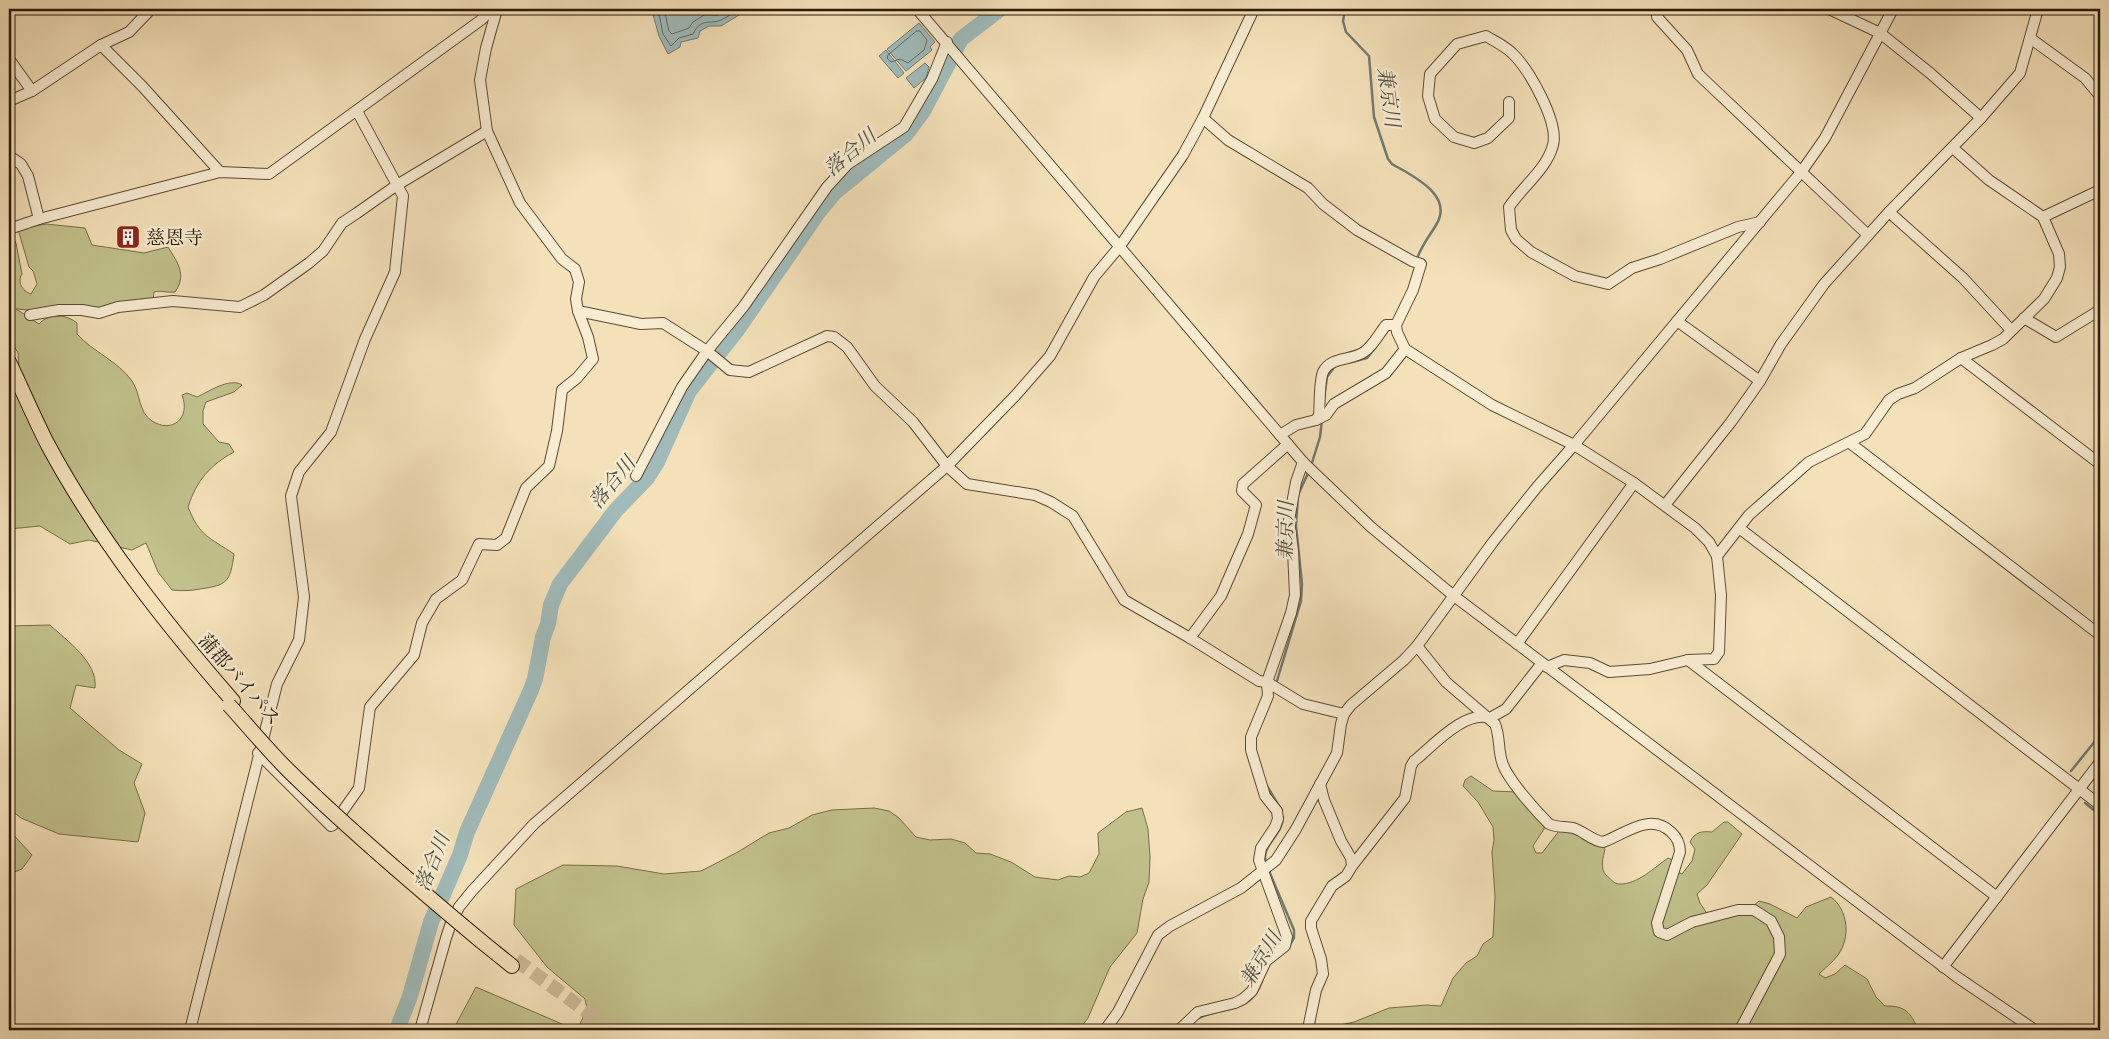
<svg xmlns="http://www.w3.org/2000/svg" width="2109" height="1039" font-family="'Old Standard TT','Noto Serif JP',serif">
<rect width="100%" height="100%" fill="#f4e1b9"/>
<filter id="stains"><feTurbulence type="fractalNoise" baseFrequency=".004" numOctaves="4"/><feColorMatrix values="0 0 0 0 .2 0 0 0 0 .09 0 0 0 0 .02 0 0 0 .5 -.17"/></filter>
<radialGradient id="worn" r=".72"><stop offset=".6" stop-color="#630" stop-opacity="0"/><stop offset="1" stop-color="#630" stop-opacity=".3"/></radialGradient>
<g fill="#c1c18b" stroke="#766d4a">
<path d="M46,224L85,228L92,245L144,253L168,247C178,263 187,275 175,292C168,293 160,290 154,292L153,300L110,304L100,309L61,306L30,310L16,309L39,324C49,313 66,314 77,323V334C93,352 118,361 132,381C141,394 138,412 152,421C172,434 191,418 182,395L187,393L197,397C208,392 230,377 242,385L234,392L206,402L203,411V424L219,442L229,444L234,452C211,464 196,481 188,507C200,537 209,537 234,554C230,583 227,585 200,589C190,591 182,591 172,590L158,572L146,543L132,550L89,540L70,544L40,526L9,529V371L19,365L18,353L13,344H9V232H10L16,243L22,274C17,282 22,291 31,294L37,284L33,271L29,267L18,229Z"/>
<path d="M50,625C67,641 98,662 95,688L76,685L70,708L119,750L142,764L134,783L145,813L138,842L59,834L21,818L9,809V626Z"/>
<path d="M1471,776L1493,791L1517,792L1544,822V829L1533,846L1536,853H1542L1559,831L1571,830L1602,845L1605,849C1603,857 1600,869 1606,875C1610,878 1614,884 1619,884C1637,885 1655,867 1668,858L1674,861L1656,932L1685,928L1739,913H1752L1772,928L1778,950L1737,1030H1336L1340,1025L1354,1022L1389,1008L1427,1005L1441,1006L1453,978L1466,963L1477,956L1483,944L1493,937L1495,897L1492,852L1494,840L1493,827L1478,802L1463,786L1465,780Z"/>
<polygon points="874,808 889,811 899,818 916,837 930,840 951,839 965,843 976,853 990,854 1011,862 1035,877 1058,880 1069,876 1080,877 1089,873 1099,854 1098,833 1126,812 1142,808 1148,829 1150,857 1149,882 1143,899 1137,933 1110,967 1088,1018 1079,1030 577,1030 587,1009 585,999 547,967 514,925 516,889 563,865 617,866 664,874 701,871 736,853 769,833 789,828 812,815 832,810"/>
<path d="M1724,822H1728L1742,834L1707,885L1697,894L1700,903L1708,915L1666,932L1660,925L1677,872L1682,874L1692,861L1695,849L1690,842C1695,832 1701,831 1712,832Z"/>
<polygon points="9,830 32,855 22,869 9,874"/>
<path d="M1831,897C1848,910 1851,937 1838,955C1833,962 1825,968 1819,974L1825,978L1835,974L1845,965L1867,979L1876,997L1885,1006C1907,1006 1909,1012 1919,1030H1743L1762,998L1781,934L1752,907L1759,901L1770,904L1797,918L1806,907Z"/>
<polygon points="476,987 576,1030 453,1030"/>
</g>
<g fill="#a0bbba" stroke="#717a73">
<polygon points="657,9 749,9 721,26 709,26 700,31 698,38 681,42 680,47 668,54 659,36 652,11"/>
<polygon points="919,23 935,42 930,47 932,50 906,71 887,49"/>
<polygon points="886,50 904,73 898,78 879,56"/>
<polygon points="925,63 929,67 926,78 914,88 906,78"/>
</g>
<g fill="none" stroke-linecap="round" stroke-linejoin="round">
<g stroke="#656a62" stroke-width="1">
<path d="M658,9L663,34L671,46L679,38L693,34C701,17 710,25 721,20C728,17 734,12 739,9"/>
<polyline points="664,9 669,31 672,34 689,28 693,22 704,15 718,15 728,9"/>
<polygon points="917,31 920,31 927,40 924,50 908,63 900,59 891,62 887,58 888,55"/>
</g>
<g stroke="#717a73" stroke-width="2.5">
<path d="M1345,9L1343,21L1346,32L1369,56L1374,117L1388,159L1392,164C1411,175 1455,195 1436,225C1429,237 1421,246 1417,259"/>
<polyline points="1355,361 1367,358 1376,347"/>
<polyline points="1324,398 1327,377 1335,366"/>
<polyline points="1311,466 1320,437 1322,420"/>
<polyline points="1276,684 1301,601 1302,584 1296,526 1298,495 1309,471"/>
<polyline points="2071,771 2100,735"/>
<polyline points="1267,786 1282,811"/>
<polyline points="2085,803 2100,815"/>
<path d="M1266,863C1260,846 1283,835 1283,817"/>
<polyline points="1269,871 1294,930 1294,938 1289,946"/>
<path d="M1197,1019C1223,1005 1250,1016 1262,981"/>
</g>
<polyline stroke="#a0bbba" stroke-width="16" points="397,1030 410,996 431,922 460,855 467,832 531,690 535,679 543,637 548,624 551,605 560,584 616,510 647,478 657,462 689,391 737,330 819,211 835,192 906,134 923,111 961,39 1000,9"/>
<polyline stroke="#ccb996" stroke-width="14" stroke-dasharray="14 7" stroke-linecap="butt" points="516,960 612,1030"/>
<defs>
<g id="minor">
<polyline points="247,9 261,9"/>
<polyline points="917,9 1303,462 1371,527 1454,596 1957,977 2035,1030"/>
<polyline points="1658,9 1657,17 1687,50 1698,74 1868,235"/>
<polyline points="1829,9 1880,33 1930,73 1981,118"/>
<polyline points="2030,38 2085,78 2100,96"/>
<polyline points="101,45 142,86 220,172"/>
<polyline points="9,59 32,91"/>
<polyline points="9,101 32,91 101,45 129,32 151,9"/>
<path d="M1509,102V118L1488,138L1474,143L1454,137L1435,119L1428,96L1430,74L1457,44L1486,36C1494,41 1505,46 1512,53C1529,69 1559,122 1553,145C1547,169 1522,187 1509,207L1511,230L1516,239L1531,252L1575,276L1608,284L1632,268L1660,259L1738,227L1760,222"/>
<polyline points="1203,118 1228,140 1308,188 1323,204 1357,230 1412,261 1421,264 1413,290 1396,325 1397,332 1405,349 1492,405 1574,445 1634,483 1695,528 1709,542 1717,556 1721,595 1719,652 1714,659 1688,660 1650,669 1609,672 1590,663 1564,660 1547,667"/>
<polyline points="9,156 21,164 28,176 39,219"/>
<polyline points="1889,212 1963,278 2011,330"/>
<polyline points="2043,217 2100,190"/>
<polyline points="9,229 39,219 220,172 269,174 481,20 492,9"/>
<polyline points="578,311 641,324 663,323 707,351 730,370 749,372 827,336 834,337 847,347 875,386 913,422 947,466 967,484 1035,495 1051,502 1073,516 1124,600 1190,638 1259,681 1267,682 1303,704 1344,714"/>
<polyline points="30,315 59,310 82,310 99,313 118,307 173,301 240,307 264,295 309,263 323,251 342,223 357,213 397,185 487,131"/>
<polyline points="2024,318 2056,337 2100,310"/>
<polyline points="1677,321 1760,381"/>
<polyline points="1961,358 2100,464"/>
<path d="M1316,420L1319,415C1320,404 1319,382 1323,372C1331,356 1351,361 1364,352C1373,346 1379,334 1386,325H1396"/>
<polyline points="1280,435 1296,425 1316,420 1326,415 1334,404 1386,373 1405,349"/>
<polyline points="1850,443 2100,635"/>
<polyline points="636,476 682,387 707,351 744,306 827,187 848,164 904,127 932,79 947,42"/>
<polyline points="1665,505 1731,422 1760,381 1781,344 1824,284 1889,212 1981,118 2020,73 2038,9"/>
<polyline points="1739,528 2100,805"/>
<polyline points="1717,556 1749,515 1809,462 1865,434 1889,400 1898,394 1915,388 1961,358 1992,345 2003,339 2044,299 2057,278 2060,267 2059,254 2043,217 1989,180 1953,148"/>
<polyline points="1190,638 1221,596 1248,534 1256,505 1242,491 1243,484 1288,444"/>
<polyline points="1517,644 1634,483"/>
<path d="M1417,646L1446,682L1495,724C1500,736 1498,749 1502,762C1507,779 1536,811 1549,824C1557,828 1565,826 1573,828C1584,831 1592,841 1603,842C1625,834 1650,812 1671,832C1678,838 1680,844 1680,852L1657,923L1659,932L1667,935L1692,922L1738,910H1754L1771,921L1779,937L1780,954L1740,1030"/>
<polyline points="1688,660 1997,897"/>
<polyline points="258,753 331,826 333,825 359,788 370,707 414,655 422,623 436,599 462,580 479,544 497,545 506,538 526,488 549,466 557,431 562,390 577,378 593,359 588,337 578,311 576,299 579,282 575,269 562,259 520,203 487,131 480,80 486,48 497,9"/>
<path d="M1352,866L1405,798L1411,766L1414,761C1433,746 1464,710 1490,718L1506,709L1542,663"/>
<polyline points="1943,967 2100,762"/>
<polyline points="190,1030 277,684 299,640 304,597 291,496 299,472 331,432 365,339 395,272 403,196 357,111"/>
<polyline points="420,1030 446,938 451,923 459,907 472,891 534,824 947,466 1015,396 1050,356 1094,277 1120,246 1183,155 1203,118 1254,9"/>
<polyline points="1105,1030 1118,1012 1158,935 1170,926 1241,888 1276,860 1296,829 1337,753 1341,724 1344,714 1351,705 1404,660 1417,646 1493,542 1537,487 1574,445 1802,171 1825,138 1893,9"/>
<polyline points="1179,1030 1198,1012 1235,1003 1243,999 1252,991 1266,961 1285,946 1287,937 1259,860 1261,848 1275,827 1278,819 1277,811 1265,796 1262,786 1251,750 1251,737 1268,696 1267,682 1291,613 1295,595 1293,551 1289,520 1296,482 1303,462"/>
<polyline points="1300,1030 1308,1029 1316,990 1323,974 1321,959 1311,928 1311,921 1332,886 1346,876 1352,866 1351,858 1341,841 1324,800 1320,784"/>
</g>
<g id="highway">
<path d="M9,362C22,389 34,418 48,445C98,538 164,622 233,701"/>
<polyline points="481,941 512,966"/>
</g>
</defs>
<use href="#minor" stroke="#5c4b35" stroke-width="12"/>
<use href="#highway" stroke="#2a1909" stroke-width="16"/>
<use href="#minor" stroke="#f8ecd2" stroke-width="10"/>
<use href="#highway" stroke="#f4e1b9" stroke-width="14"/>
<defs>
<path id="highway-bridge" d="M229,705C248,726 267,749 288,770C349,830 415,886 481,941"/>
</defs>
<use href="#highway-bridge" stroke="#2a1909" stroke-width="16" stroke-linecap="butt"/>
<use href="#highway-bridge" stroke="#f4e1b9" stroke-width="14"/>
</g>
<defs>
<symbol id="building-square" viewBox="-11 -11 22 22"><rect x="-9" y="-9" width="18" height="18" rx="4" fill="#8f2418" stroke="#f8ecd2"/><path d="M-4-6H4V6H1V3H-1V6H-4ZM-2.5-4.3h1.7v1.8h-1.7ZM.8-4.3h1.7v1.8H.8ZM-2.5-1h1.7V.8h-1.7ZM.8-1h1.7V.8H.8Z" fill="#fff"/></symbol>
</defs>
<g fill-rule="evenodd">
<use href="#building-square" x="114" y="223" width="28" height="28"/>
</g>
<g text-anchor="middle" stroke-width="5" stroke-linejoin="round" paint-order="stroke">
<g font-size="19" fill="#2a1909" stroke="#f8ecd2" text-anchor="start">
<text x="146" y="244">慈恩寺</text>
</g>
<g font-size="19" fill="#2a1909" stroke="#f8ecd2">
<text transform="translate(240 679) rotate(49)" y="7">蒲郡バイパス</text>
</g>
<g font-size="20" font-style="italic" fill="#535247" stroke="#f8ecd2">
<text transform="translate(1389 97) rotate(82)" y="7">兼京川</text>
<text transform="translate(850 152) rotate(-40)" y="7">落合川</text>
<text transform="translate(612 482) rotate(-51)" y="7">落合川</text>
<text transform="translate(1285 531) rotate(-89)" y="7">兼京川</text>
<text transform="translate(432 862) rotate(-68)" y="7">落合川</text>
<text transform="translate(1260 959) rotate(-59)" y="7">兼京川</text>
</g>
</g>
<rect width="2109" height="1039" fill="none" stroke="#f4e1b9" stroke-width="30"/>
<rect x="10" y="10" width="2089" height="1019" fill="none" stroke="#2a1909" stroke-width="2.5"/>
<rect x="15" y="15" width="2079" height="1009" fill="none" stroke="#2a1909"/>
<rect width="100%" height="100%" filter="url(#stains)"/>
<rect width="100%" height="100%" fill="url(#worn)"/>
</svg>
